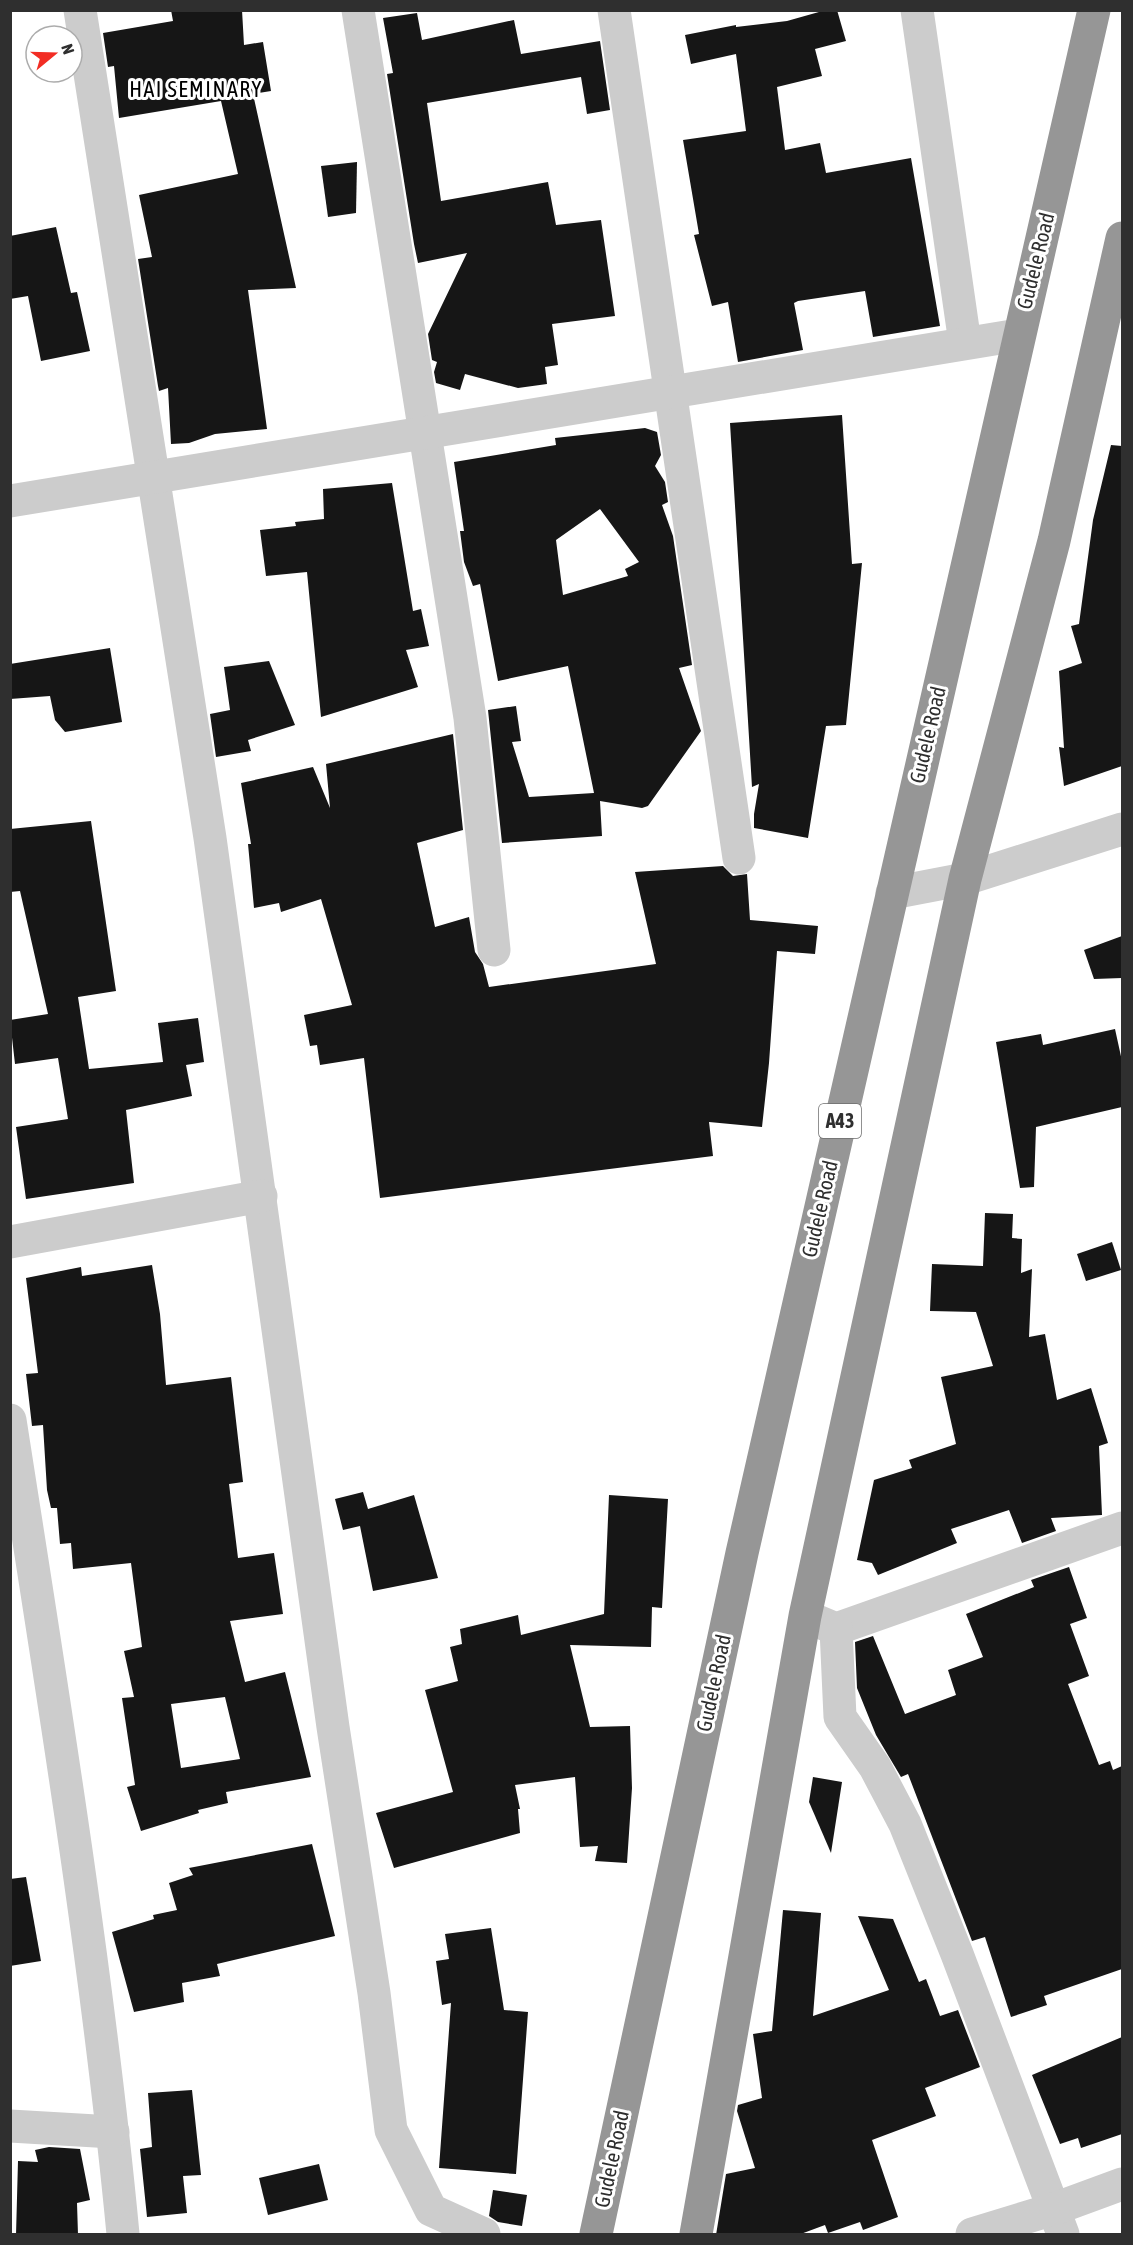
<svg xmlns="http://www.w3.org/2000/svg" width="1133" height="2245" font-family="'Asap Condensed',sans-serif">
<rect width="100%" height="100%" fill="#fff"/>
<g fill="#161616" fill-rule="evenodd">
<polygon points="171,10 242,10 244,45 263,42 271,91 253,94 296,288 248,290 267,429 215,434 189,443 171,444 168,388 159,391 158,386 138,259 152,257 139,195 238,174 221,101 119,118 114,66 108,67 103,33 173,21"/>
<polygon points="826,10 837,10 846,41 815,49 822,76 777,87 785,150 820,143 826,173 911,158 940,326 873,337 865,291 798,301 794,303 803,350 738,362 728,302 712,306 694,235 699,234 683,140 746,131 736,54 691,64 685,35 736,25 736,27 787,21"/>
<polygon points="417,13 422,40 514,20 521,54 600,41 610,110 587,114 581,77 427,103 441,201 548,182 556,225 601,220 615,316 552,324 558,365 545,367 547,384 518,388 465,374 460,390 436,383 434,372 437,362 432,360 428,334 467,253 418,263 414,244 387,74 393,73 383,18"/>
<polygon points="357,162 356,213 328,217 321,166"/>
<polygon points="56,227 71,293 77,292 90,351 41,361 28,296 10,299 10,236"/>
<polygon points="842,415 852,564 862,563 846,725 826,726 808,838 754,828 754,814 759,784 752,787 730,423"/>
<path d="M645,428L657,432L661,455L655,466L665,482L668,502L662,505L673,536L692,665L679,668L701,731L648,806L642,808L600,801L602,836L502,843L488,710L516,706L521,741L512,742L529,797L594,793L568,666L498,681L480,584L473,586L464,562L460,531H464L454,462L556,445L555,438ZM600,509L639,562L625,569L628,576L563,595L556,540Z"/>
<polygon points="1111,445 1122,446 1122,766 1064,786 1059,747 1064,748 1059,671 1082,663 1071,626 1079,624 1093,520"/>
<polygon points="392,483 413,611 421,609 429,646 406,650 418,687 321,717 307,572 266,576 260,530 296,526 295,522 324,519 323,489"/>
<polygon points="110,648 122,722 65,732 55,720 50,696 10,699 10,664"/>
<polygon points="269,661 295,725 248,740 251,751 216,757 210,714 230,710 224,667"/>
<polygon points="453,734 463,830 417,843 435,927 469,917 475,952 483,964 489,987 656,964 635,872 723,866 733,876 747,874 750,920 818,926 815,954 777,951 769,1063 762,1127 709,1122 713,1156 380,1198 364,1058 320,1065 317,1045 310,1046 304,1015 352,1005 321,899 281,912 279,903 254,908 248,844 251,844 241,783 313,767 330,808 326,764"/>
<polygon points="91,821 116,991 78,997 89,1069 163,1062 158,1023 198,1018 204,1062 186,1065 192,1096 126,1110 134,1183 26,1199 16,1127 68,1119 58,1058 15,1064 10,1020 48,1014 20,891 10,892 10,829"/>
<polygon points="1122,936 1122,978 1094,979 1084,950"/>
<polygon points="1115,1029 1122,1061 1122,1107 1036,1127 1034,1187 1020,1188 996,1042 1041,1034 1043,1045"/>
<polygon points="985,1213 1013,1214 1012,1238 1022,1239 1021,1273 1032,1269 1029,1337 1045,1334 1057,1400 1091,1388 1108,1443 1099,1446 1102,1515 1051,1518 1056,1531 1022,1543 1009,1510 951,1529 957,1543 878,1575 872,1563 857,1560 874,1480 912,1468 909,1460 956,1444 941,1377 993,1366 976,1312 930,1311 932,1264 983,1266"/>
<polygon points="1112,1242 1121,1270 1086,1281 1077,1254"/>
<path d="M152,1265L160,1314L166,1385L231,1377L243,1482L229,1484L238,1558L274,1553L283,1614L230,1621L245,1682L285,1672L311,1777L226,1792L228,1803L198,1810L199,1813L141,1831L127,1787L135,1785L122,1698L134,1697L124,1651L142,1647L131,1563L73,1569L71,1543L60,1544L57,1508H51L47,1490L43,1425L32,1426L26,1374L38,1373L26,1278L81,1267L82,1276ZM225,1697L240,1759L181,1768L171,1704Z"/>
<polygon points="363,1492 368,1509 414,1495 438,1578 373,1591 360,1526 343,1530 335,1499"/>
<polygon points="609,1495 668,1499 662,1608 652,1607 651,1647 570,1645 590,1727 630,1726 632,1788 627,1863 595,1861 598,1846 580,1847 575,1777 515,1785 520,1809 518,1809 520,1833 394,1868 376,1813 453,1792 425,1690 458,1681 450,1647 462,1644 460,1629 518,1615 521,1635 604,1614"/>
<polygon points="1069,1567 1087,1618 1070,1624 1089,1676 1068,1684 1099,1765 1110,1761 1113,1770 1122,1766 1122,1969 1044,1996 1047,2005 1011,2017 985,1937 972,1941 908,1774 901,1777 876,1735 857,1688 855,1642 873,1636 905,1714 956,1695 948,1670 983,1657 966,1614 1034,1587 1031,1580"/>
<polygon points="813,1777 842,1782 831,1853 809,1802"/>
<polygon points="312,1844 335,1936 217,1964 220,1976 182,1983 184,2002 134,2012 112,1932 154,1919 153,1915 177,1910 169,1883 193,1875 189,1868"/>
<polygon points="26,1877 41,1961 10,1966 10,1879"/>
<polygon points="783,1910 821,1913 813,2016 889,1990 858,1916 893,1919 919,1982 926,1979 940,2016 958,2010 980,2067 925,2088 936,2116 872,2140 898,2217 863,2230 860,2222 828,2233 825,2225 798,2235 716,2235 726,2174 755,2168 737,2111 738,2105 762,2098 753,2034 772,2031"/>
<polygon points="491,1928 504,2010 528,2012 516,2174 439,2168 451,2003 442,2005 436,1961 449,1959 445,1934"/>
<polygon points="1122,2037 1122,2134 1081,2148 1078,2138 1060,2144 1032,2075"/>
<polygon points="192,2090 201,2175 183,2176 187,2213 147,2217 140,2149 152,2147 148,2093"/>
<polygon points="49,2147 80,2149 90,2200 77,2203 78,2235 16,2235 18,2161 38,2162 35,2150"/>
<polygon points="319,2164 328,2200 268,2215 259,2178"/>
<polygon points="493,2190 527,2195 522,2226 498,2222 489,2216"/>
</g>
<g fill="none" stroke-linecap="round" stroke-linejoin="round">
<g stroke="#ccc" stroke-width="33">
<polyline points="80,10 210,838 333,1727 374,1993 391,2130 431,2210 484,2234"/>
<polyline points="358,10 470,718 494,950"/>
<polyline points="614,10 739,858"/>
<polyline points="917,10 965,343"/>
<polyline points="10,501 1018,335"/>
<polyline points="892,893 965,879 1122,829"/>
<polyline points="10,1242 261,1196"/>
<path d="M10,1420C52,1690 97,1962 123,2234"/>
<polyline points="817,1621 836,1629 1122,1528"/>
<polyline points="836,1629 840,1717 875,1767 905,1824 957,1954 1063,2234"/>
<polyline points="10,2126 113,2132"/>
<polyline points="972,2234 1054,2209 1122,2184"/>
</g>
<g stroke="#969696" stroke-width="33">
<polyline points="596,2234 742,1553 1094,10"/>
<polyline points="696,2234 805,1616 965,879 1054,541 1122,238"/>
</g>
</g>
<g text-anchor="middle" stroke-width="6" stroke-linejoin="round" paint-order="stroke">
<rect fill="#fff" stroke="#6d6d6d" stroke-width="1.5" x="819" y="1104" width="42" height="34" rx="4.5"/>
<g font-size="20" font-weight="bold" fill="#2f2f2f">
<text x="840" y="1128">A43</text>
</g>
<g font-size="21" fill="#2f2f2f" stroke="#fff">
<text transform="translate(1036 261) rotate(-76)" y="7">Gudele Road</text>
<text transform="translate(928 735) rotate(-77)" y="7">Gudele Road</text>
<text transform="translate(820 1209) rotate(-77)" y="7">Gudele Road</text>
<text transform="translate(714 1683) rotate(-78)" y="7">Gudele Road</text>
<text transform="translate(612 2159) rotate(-78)" y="7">Gudele Road</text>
</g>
<g font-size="22" letter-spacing="1.5" fill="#000" stroke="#fff">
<text x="196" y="97">HAI SEMINARY</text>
</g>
</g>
<rect width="1133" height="2245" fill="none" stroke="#2f2f2f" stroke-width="24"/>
<g transform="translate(54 54) rotate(71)"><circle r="28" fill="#ffffff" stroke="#acacac" stroke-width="1.5"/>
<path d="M0-4.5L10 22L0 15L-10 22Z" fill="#f22d24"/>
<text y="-9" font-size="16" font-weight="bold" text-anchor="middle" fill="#2f2f2f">N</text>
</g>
</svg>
